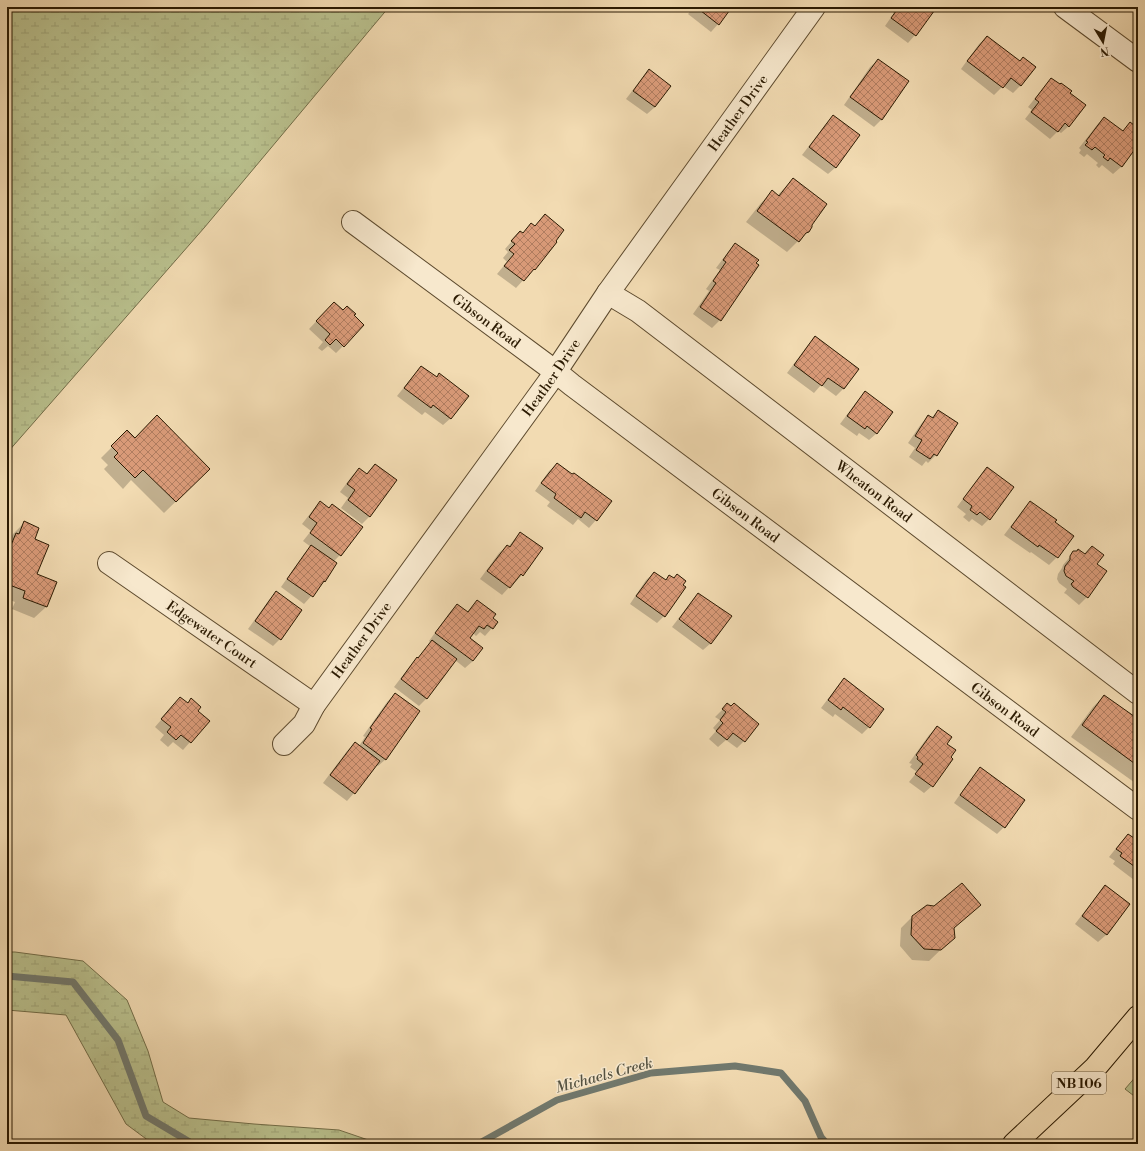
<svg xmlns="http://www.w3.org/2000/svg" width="1145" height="1151" font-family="'Libre Bodoni',serif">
<defs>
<pattern id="wetland-marsh" width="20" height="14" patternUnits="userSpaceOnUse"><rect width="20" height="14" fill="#b9c08d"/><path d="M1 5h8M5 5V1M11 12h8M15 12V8" fill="none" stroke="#9fa478"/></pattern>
<pattern id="building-cross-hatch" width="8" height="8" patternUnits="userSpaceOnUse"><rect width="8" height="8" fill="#d99a78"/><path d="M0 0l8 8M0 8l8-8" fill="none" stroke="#b07d60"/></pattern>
</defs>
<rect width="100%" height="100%" fill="#f2dbb2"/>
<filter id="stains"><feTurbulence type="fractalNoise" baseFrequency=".005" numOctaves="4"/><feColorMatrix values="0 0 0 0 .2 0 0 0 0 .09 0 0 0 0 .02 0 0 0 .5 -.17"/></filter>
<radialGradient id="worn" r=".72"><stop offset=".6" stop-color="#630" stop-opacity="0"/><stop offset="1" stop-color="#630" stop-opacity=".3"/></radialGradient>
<g fill="url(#wetland-marsh)" stroke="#726d48">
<polygon points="7,7 389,7 204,228 7,453"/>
<polygon points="7,952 15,952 83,961 127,1000 148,1051 163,1102 189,1118 254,1124 339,1130 380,1144 153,1144 126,1124 66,1015 7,1010"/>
</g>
<polygon fill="#b9c08d" stroke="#726d48" points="1138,1074 1138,1099 1125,1089"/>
<g fill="#0003">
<polygon points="694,7 731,7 718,24 711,32 688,14"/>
<polygon points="892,7 936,7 915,35 908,43 885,26 894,13 890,10"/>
<polygon points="987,37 1019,62 1034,67 1020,86 1013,93 1003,86 994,95 961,69 979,44"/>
<polygon points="878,60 882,119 874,127 844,105 870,67"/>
<polygon points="649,71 655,107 647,114 626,99 642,78"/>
<polygon points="1052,79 1069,93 1069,126 1061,133 1058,131 1050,139 1025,119 1032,110 1028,107 1044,87"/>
<polygon points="833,116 836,167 828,174 802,155 826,124"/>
<polygon points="1104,118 1122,132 1130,123 1138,129 1138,144 1121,167 1113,174 1102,165 1099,168 1096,165 1098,163 1087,154 1084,157 1079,153 1081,150 1079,148 1097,125"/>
<polygon points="793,179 810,225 808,231 787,252 746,222 761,203 772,192 777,196"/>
<polygon points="545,216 527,276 516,288 497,274 507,262 503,258 508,252 505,249 520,232 522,234 531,224 534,227"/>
<polygon points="735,244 758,266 720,320 712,328 693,314 709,291 706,289 720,270 716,268 728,252"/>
<polygon points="327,310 343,346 336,353 328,346 322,351 318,348 323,342 309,329"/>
<polygon points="815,337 858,369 843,389 836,396 821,385 814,393 787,373 808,345"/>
<polygon points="421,367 451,418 443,425 425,412 422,415 397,396 414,375"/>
<polygon points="865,392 877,433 869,440 859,433 857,436 840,424 858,400"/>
<polygon points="938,411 936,455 928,463 926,461 922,466 909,457 915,448 908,443 921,424 928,416 931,418"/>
<polygon points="127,432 135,439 209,469 164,513 131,480 123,489 104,469 108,465 101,458"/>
<polygon points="557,464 596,520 589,528 578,519 573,525 547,506 550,502 535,491 549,471"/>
<polygon points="375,465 370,516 362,524 341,508 348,498 340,492 352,476 359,469 366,474"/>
<polygon points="987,469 989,519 982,526 972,519 969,522 963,517 966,514 957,507 980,476"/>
<polygon points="1030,502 1054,523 1072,536 1057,557 1049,565 1031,552 1030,553 1004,535 1023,510"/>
<polygon points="320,503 328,509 340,555 333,562 335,564 324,582 304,604 281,587 304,554 311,547 303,541 311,531 302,524 313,510"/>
<polygon points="24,523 33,540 36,575 55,583 46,607 34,618 12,609 15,602 7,599 7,543 10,540 13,534"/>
<polygon points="520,533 522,575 515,582 514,582 502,595 480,579 499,553 507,546 508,547"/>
<polygon points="1074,552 1096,564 1106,571 1087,597 1079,605 1066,594 1064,593 1067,589 1059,583 1057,579 1058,574 1062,568 1063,565"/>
<polygon points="654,573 665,581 670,576 664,616 657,623 630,604 646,580"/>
<polygon points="276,593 280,639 273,646 248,629 269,600"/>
<polygon points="698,594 711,643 703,650 672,627 691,602"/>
<polygon points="477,601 492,618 492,628 485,636 480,632 476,636 473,633 469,638 473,661 465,668 455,660 427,698 419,706 394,687 410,666 417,659 431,643 429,641 450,612 457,605 467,612"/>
<polygon points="844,680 869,727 862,734 835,714 833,717 821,708 837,687"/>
<polygon points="395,694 386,759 378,766 376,765 354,793 347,801 323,783 347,751 355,743 359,746 365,737 363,736 387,702"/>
<polygon points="1104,696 1138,721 1138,785 1071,737 1093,707"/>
<polygon points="191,700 190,742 183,750 173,742 168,747 160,740 164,735 155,727 173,706 187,704"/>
<polygon points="727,705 744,741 737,748 726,740 718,747 709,739 716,731 713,728 720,720 715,717"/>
<polygon points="937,727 945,744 932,786 924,793 909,782 917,772 910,767 912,764 909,763 929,735"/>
<polygon points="980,769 1004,827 997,834 954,803 973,776"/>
<polygon points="1128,835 1133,839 1138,838 1138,883 1113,864 1115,861 1109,857 1121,842"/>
<polygon points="1105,887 1129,905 1106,935 1098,942 1075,924 1098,894"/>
<polygon points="980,905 953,929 954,937 929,961 912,960 900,946 901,928 913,916"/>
</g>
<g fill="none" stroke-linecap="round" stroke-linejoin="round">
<g stroke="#71796e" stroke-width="7">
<polyline points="7,976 73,982 118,1040 146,1116 193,1144"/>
<polyline points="478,1144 557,1100 651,1073 735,1066 781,1073 805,1101 821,1137 827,1144"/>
</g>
</g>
<g fill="url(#building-cross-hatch)" stroke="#2b1a02">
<polygon points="696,7 732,7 719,25"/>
<polygon points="899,7 937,7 916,36 891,18"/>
<polygon points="987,36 1020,61 1023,57 1036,67 1021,86 1011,78 1003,88 967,61"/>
<polygon points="878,59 909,81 882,120 850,97"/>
<polygon points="649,69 671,86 655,107 633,91"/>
<polygon points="1051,78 1060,84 1061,83 1072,91 1070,93 1086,105 1069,127 1065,123 1058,132 1031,112 1039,102 1035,99"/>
<polygon points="833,115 860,135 836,168 809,147"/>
<polygon points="1104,117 1123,131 1130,122 1138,128 1138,145 1122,167 1110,158 1108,161 1103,157 1105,155 1095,147 1092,150 1085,145 1088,142 1086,141"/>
<polygon points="793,178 827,204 812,225 812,227 809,232 806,233 799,242 757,211 772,190 779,196"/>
<polygon points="545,214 564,230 556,241 557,242 535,270 534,269 524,281 504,266 514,254 509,250 515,244 511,241 520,231 523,233 531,223 535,226"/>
<polygon points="735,243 759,260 756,263 759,265 721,321 700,307 716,283 713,281 726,262 723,260"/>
<polygon points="334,302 343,310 347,306 356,314 354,315 364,325 344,347 336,339 330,345 325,340 330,334 316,321"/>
<polygon points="815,336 859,369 844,389 828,378 822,386 794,365"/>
<polygon points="421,366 437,377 439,373 469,396 451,419 433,405 431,408 404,388"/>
<polygon points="865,391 893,412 877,434 867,426 865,429 847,416"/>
<polygon points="938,410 958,423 937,456 934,454 930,459 916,450 922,440 915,436 928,415 933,418"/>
<polygon points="157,415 210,469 176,502 143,470 135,478 114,457 118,453 111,446 127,430 135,438"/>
<polygon points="557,463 572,474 574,473 612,501 597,521 585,512 581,518 554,498 556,494 541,483"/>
<polygon points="375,464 397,480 370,517 348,500 355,490 347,484 359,468 367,474"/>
<polygon points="987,467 1014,487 990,520 980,512 977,515 970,510 972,506 963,499"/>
<polygon points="320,501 329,508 332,504 363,527 341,556 310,533 317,523 309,517"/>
<polygon points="1030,501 1057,520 1055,522 1074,536 1058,558 1039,545 1038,547 1011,527"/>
<polygon points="24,521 39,528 35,539 49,545 37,574 57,582 47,607 23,598 25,591 7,584 7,555 16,533 19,534"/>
<polygon points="520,532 543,548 523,576 521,574 510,588 487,571 507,545 510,547"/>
<polygon points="311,545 337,563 325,582 324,581 313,597 287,579"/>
<polygon points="1092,546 1104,555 1097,564 1107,571 1088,598 1073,587 1071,584 1074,581 1066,576 1064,571 1065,566 1070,560 1070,556 1073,551 1077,551 1078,549 1085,554"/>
<polygon points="654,572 666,580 669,575 674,578 677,574 686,581 683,585 686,587 665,617 636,596"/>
<polygon points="276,591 302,610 281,640 255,621"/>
<polygon points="698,593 732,616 711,644 679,619"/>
<polygon points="477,600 496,614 493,618 498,622 493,629 487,625 484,629 479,626 470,638 483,648 473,661 435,633 457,604 468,612"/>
<polygon points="432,640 457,659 427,699 401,679 417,657 418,658"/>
<polygon points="844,678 884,709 870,728 843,707 841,710 828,700"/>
<polygon points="395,693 420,711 386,760 363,743 372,729 370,728"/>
<polygon points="1104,695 1138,719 1138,766 1082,725"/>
<polygon points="180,697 188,703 191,698 201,707 198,711 210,721 191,743 181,735 176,740 167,732 171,727 161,719"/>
<polygon points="727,703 731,706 734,703 759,724 745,742 733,733 727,740 716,731 723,723 720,720 726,712 722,709"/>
<polygon points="937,726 952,737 947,744 956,750 951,757 953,759 933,787 915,774 923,764 917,759 918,757 916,755"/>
<polygon points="355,742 380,761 355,794 330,775"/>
<polygon points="980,767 1025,800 1005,828 960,795"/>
<polygon points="1128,834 1134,838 1136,835 1138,837 1138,869 1120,856 1122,853 1116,849"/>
<polygon points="962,883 981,905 954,928 955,938 941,950 924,949 911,935 912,916 927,905 934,906"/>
<polygon points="1105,885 1130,904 1107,935 1082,916"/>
</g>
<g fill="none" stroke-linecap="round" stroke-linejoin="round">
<defs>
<g id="street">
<polyline points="1065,7 1138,61"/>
<path id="s1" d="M353,222L556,372L572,385L1138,809"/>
<path id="s2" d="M608,293L638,311L1138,693"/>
<path id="s3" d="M109,563L314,705"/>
<path id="s4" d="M284,744L304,724L314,705L548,383L608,293L814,7"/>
</g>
<polyline id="primary" points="1014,1144 1095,1068 1138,1017"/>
</defs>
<use href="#street" stroke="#5d4a2e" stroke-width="24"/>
<use href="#primary" stroke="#2b1a02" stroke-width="24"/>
<use href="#street" stroke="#f7e8cd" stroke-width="22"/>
<use href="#primary" stroke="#f2dbb2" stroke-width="22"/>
</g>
<g text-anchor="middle" stroke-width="3" stroke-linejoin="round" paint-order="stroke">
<rect fill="#f7e8cd" stroke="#68583f" stroke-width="1" x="1052" y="1072" width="54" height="22" rx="3"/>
<g font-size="13" font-weight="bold" fill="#2b1a02">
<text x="1079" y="1088">NB 106</text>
</g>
<g font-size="14" fill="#2b1a02" stroke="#f7e8cd">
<text dy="5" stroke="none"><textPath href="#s4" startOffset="778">Heather Drive</textPath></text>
<text dy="5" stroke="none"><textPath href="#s1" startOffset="166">Gibson Road</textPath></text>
<text dy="5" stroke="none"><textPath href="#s4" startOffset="454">Heather Drive</textPath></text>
<text dy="5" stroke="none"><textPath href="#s2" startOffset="332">Wheaton Road</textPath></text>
<text dy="5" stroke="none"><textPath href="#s1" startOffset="490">Gibson Road</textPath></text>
<text dy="5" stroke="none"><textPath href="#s3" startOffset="125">Edgewater Court</textPath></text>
<text dy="5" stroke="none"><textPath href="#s4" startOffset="130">Heather Drive</textPath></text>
<text dy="5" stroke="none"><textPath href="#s1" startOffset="814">Gibson Road</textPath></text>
</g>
<g font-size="15" font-style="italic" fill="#545241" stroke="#f7e8cd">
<text transform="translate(604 1075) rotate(-15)" y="5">Michaels Creek</text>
</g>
</g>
<rect width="1145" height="1151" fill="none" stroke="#f2dbb2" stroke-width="24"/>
<rect x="8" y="8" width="1129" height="1135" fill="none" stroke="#2b1a02" stroke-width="2"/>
<rect x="12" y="12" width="1121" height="1127" fill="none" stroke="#2b1a02"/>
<g transform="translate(1103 42) rotate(170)" stroke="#f7e8cd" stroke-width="3" paint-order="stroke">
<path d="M0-3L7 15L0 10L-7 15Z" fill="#2b1a02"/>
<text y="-6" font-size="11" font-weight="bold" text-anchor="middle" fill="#2b1a02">N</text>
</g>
<rect width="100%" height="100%" filter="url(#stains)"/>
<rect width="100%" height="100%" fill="url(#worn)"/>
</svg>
